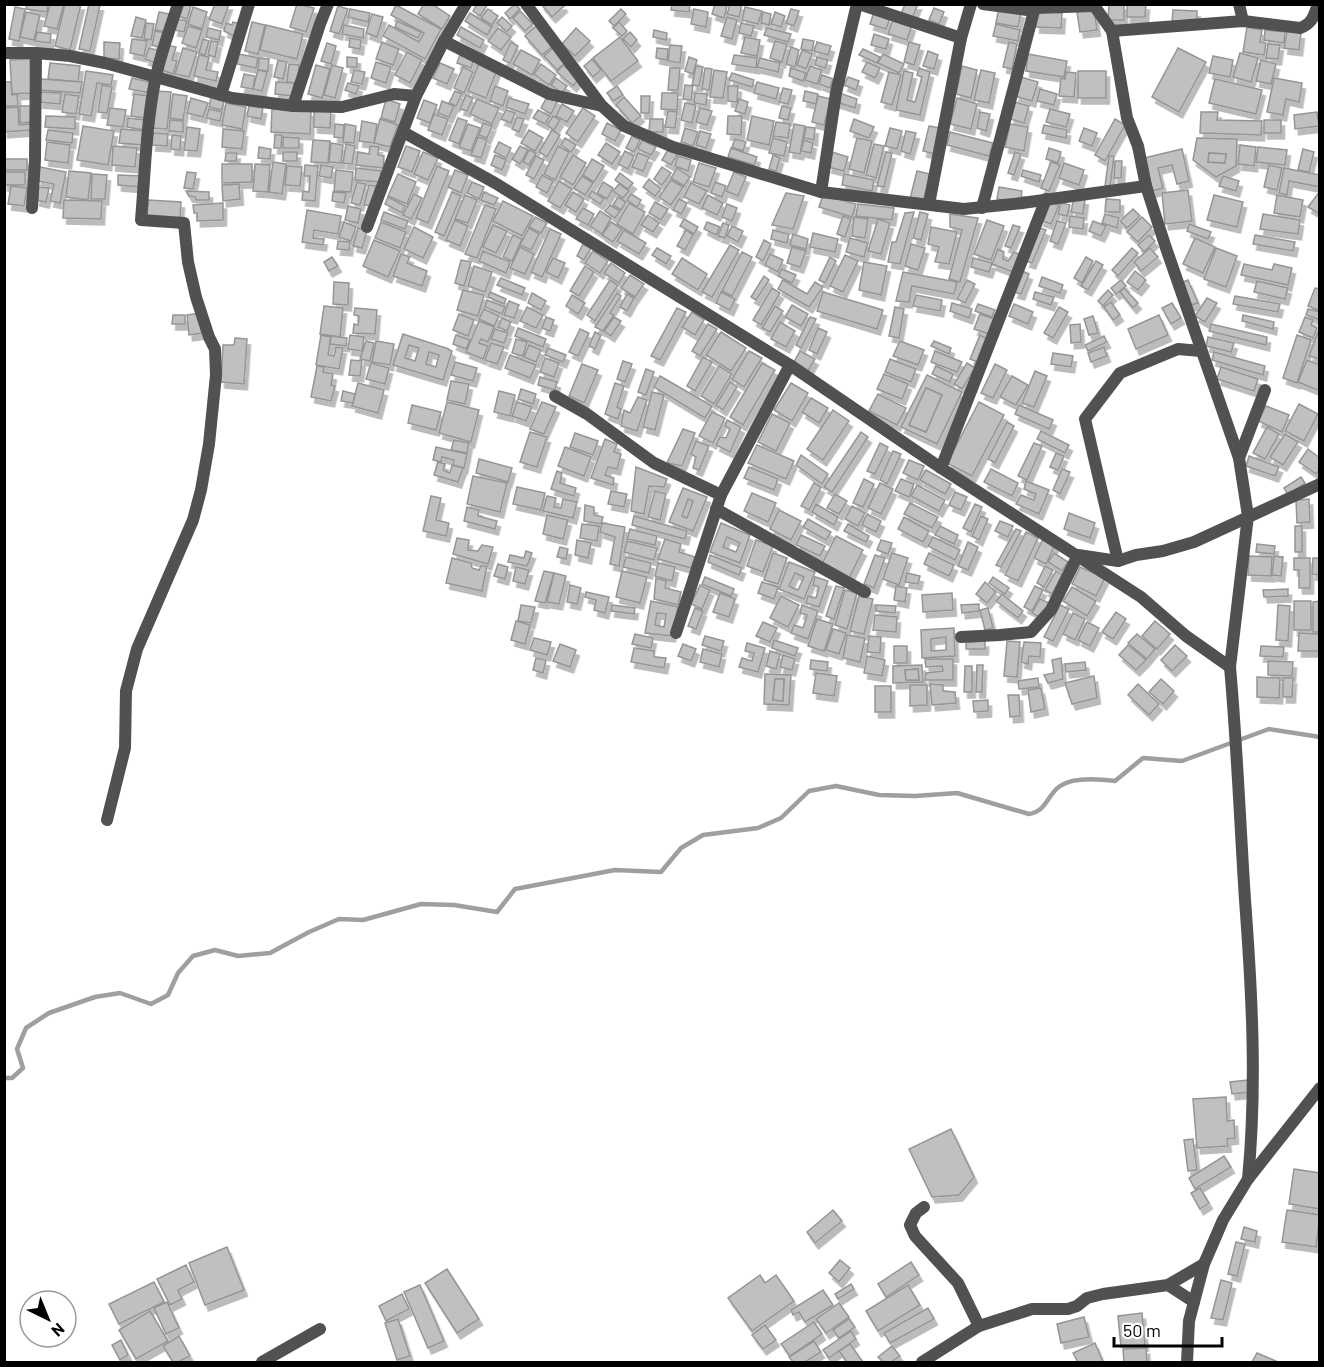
<svg xmlns="http://www.w3.org/2000/svg" width="1324" height="1367" font-family="Barlow,sans-serif">
<defs>
<filter id="shadow"><feDropShadow dx="3.5" dy="6" stdDeviation="0" flood-color="#0004"/></filter>
</defs>
<rect width="100%" height="100%" fill="#fff"/>
<g fill="none" stroke-linecap="round" stroke-linejoin="round">
<path stroke="#9f9f9f" stroke-width="4.5" d="M4,1078H12L23,1068L17,1049L26,1028L49,1013L95,997L120,993L151,1004L168,995L178,973L193,956L215,950L238,956L270,953L309,932L339,919L363,920L421,904L454,905L497,912L515,889L615,870L661,872L681,848L703,835L758,828L781,818L809,791L836,786L879,795L915,796L957,793L1029,814C1047,811 1047,795 1060,786C1073,777 1100,779 1115,781L1143,758L1182,761L1269,729L1320,737"/>
</g>
<g fill="#c0c0c0" stroke="#959595" stroke-width="1.5" fill-rule="evenodd" filter="url(#shadow)">
<polygon points="27,4 48,4 47,12 26,9"/>
<polygon points="50,4 64,4 57,29 44,26"/>
<polygon points="65,4 81,4 70,50 55,46"/>
<polygon points="89,4 100,5 90,51 79,49"/>
<polygon points="181,4 191,6 187,19 178,16"/>
<polygon points="215,4 229,4 222,24 209,19"/>
<polygon points="297,4 314,8 306,32 290,27"/>
<polygon points="424,4 432,4 450,16 442,29 418,14"/>
<polygon points="477,4 488,4 480,16 473,11"/>
<polygon points="515,4 520,9 510,19 505,13"/>
<polygon points="541,4 563,4 564,6 552,17"/>
<polygon points="672,4 690,4 689,12 671,10"/>
<polygon points="715,4 727,6 724,18 712,14"/>
<polygon points="730,4 742,4 739,17 727,14"/>
<polygon points="905,4 918,4 912,19 901,14"/>
<polygon points="1109,4 1124,4 1124,20 1108,20"/>
<polygon points="1127,4 1146,4 1145,17 1127,17"/>
<polygon points="396,5 441,29 425,59 383,36 389,25 419,42 424,33 391,15"/>
<polygon points="338,6 348,9 339,34 330,31"/>
<polygon points="15,7 25,9 19,41 9,39"/>
<polygon points="193,7 207,12 202,29 188,24"/>
<polygon points="745,7 762,11 758,24 742,20"/>
<polygon points="999,7 1021,12 1018,27 996,23"/>
<polygon points="934,8 944,12 939,24 929,20"/>
<polygon points="350,9 370,13 368,22 348,17"/>
<polygon points="488,9 498,16 492,25 481,18"/>
<polygon points="621,9 626,14 614,26 609,21"/>
<polygon points="694,9 708,12 706,27 691,24"/>
<polygon points="791,9 799,11 794,26 786,23"/>
<polygon points="1094,9 1097,30 1080,32 1077,12"/>
<polygon points="1173,10 1197,11 1197,23 1172,22"/>
<polygon points="520,11 533,24 525,31 513,18"/>
<polygon points="1037,11 1062,13 1061,28 1036,27"/>
<polygon points="26,12 40,15 34,40 20,37"/>
<polygon points="159,12 170,14 166,32 155,30"/>
<polygon points="763,12 771,14 769,25 761,23"/>
<polygon points="775,12 785,16 781,27 771,24"/>
<polygon points="874,12 890,18 886,29 870,24"/>
<polygon points="470,13 492,27 487,35 465,21"/>
<polygon points="372,14 383,17 377,37 366,33"/>
<polygon points="136,17 146,20 142,38 131,36"/>
<polygon points="502,17 512,26 507,32 497,23"/>
<polygon points="727,17 737,20 732,39 721,36"/>
<polygon points="177,19 187,21 184,32 174,30"/>
<polygon points="893,19 912,25 907,40 888,34"/>
<polygon points="397,21 421,32 418,38 395,27"/>
<polygon points="233,22 240,24 236,37 224,31 226,23 232,25"/>
<polygon points="252,22 265,25 258,54 245,51"/>
<polygon points="619,22 627,31 622,36 613,28"/>
<polygon points="146,23 154,24 151,40 144,39"/>
<polygon points="741,23 754,26 751,36 739,33"/>
<polygon points="996,24 1020,30 1018,41 993,36"/>
<polygon points="266,25 303,34 297,59 260,50"/>
<polygon points="344,25 364,29 363,38 342,34"/>
<polygon points="188,26 202,30 196,48 182,43"/>
<polygon points="536,26 553,46 542,55 525,36"/>
<polygon points="461,27 484,40 480,48 457,35"/>
<polygon points="1247,27 1262,30 1260,42 1266,43 1264,55 1243,52"/>
<polygon points="208,28 221,31 219,40 206,37"/>
<polygon points="498,28 511,37 501,50 488,41"/>
<polygon points="576,28 590,41 575,56 562,44"/>
<polygon points="767,28 791,34 788,42 764,35"/>
<polygon points="654,30 667,33 666,40 653,37"/>
<polygon points="1265,30 1285,32 1284,43 1264,40"/>
<polygon points="155,31 166,33 162,48 152,45"/>
<polygon points="1287,31 1301,33 1299,50 1284,48"/>
<polygon points="37,32 51,34 50,43 35,41"/>
<polygon points="630,32 637,40 631,47 623,39"/>
<polygon points="874,34 889,39 886,49 871,45"/>
<polygon points="620,37 638,61 611,81 593,58"/>
<polygon points="745,37 760,40 757,56 741,53"/>
<polygon points="350,38 361,40 360,49 349,47"/>
<polygon points="132,39 147,41 144,56 130,53"/>
<polygon points="203,39 209,41 205,55 199,53"/>
<polygon points="803,39 814,41 812,51 801,49"/>
<polygon points="211,41 218,42 215,57 208,55"/>
<polygon points="775,41 787,44 782,62 770,58"/>
<polygon points="104,42 120,43 119,59 104,58"/>
<polygon points="382,42 399,49 393,65 376,59"/>
<polygon points="511,42 518,46 510,63 503,60"/>
<polygon points="817,42 831,46 828,55 814,51"/>
<polygon points="909,42 920,45 914,65 904,62"/>
<polygon points="1009,42 1017,44 1012,69 1003,67"/>
<polygon points="327,43 336,46 331,64 321,61"/>
<polygon points="1268,44 1280,45 1278,59 1266,58"/>
<polygon points="166,45 176,47 172,60 177,61 173,74 159,69"/>
<polygon points="670,45 682,46 680,63 668,61"/>
<polygon points="791,47 799,50 795,67 786,64"/>
<polygon points="149,48 160,51 156,63 145,59"/>
<polygon points="183,48 197,52 189,77 175,74"/>
<polygon points="553,48 566,62 557,70 544,56"/>
<polygon points="657,48 668,49 667,60 656,58"/>
<polygon points="1178,48 1206,62 1179,112 1152,97"/>
<polygon points="863,49 880,57 877,63 859,55"/>
<polygon points="521,50 540,60 532,75 513,64"/>
<polygon points="802,50 812,54 806,69 797,65"/>
<polygon points="928,51 938,55 934,69 923,66"/>
<polygon points="407,52 422,60 410,83 395,75"/>
<polygon points="1240,53 1258,58 1251,82 1233,77"/>
<polygon points="239,54 258,58 256,68 237,64"/>
<polygon points="883,54 904,64 899,73 878,63"/>
<polygon points="1028,54 1067,61 1064,77 1026,71"/>
<polygon points="199,55 209,57 206,70 218,72 216,81 194,76"/>
<polygon points="460,55 474,59 471,68 457,63"/>
<polygon points="734,55 757,58 756,68 732,64"/>
<polygon points="1213,56 1233,60 1230,77 1209,73"/>
<polygon points="347,57 357,58 357,67 347,67"/>
<polygon points="689,57 697,60 693,74 685,71"/>
<polygon points="817,57 828,60 825,68 815,65"/>
<polygon points="259,58 269,59 268,71 258,70"/>
<polygon points="760,58 780,63 778,72 757,67"/>
<polygon points="30,59 31,93 12,94 10,60"/>
<polygon points="592,59 601,70 593,77 584,66"/>
<polygon points="278,60 287,62 283,79 274,77"/>
<polygon points="1261,60 1276,64 1271,84 1256,81"/>
<polygon points="376,62 391,67 386,83 371,78"/>
<polygon points="867,62 880,68 875,78 862,72"/>
<polygon points="50,63 80,66 78,82 48,79"/>
<polygon points="440,63 454,69 447,84 433,78"/>
<polygon points="479,63 497,70 486,98 468,91"/>
<polygon points="289,64 299,65 298,83 287,82"/>
<polygon points="541,64 556,75 549,85 534,74"/>
<polygon points="316,65 330,69 322,98 308,94"/>
<polygon points="332,65 343,68 335,98 324,95"/>
<polygon points="563,65 579,79 573,86 557,72"/>
<polygon points="696,66 703,67 699,86 692,85"/>
<polygon points="810,66 822,70 817,84 805,80"/>
<polygon points="962,66 977,70 971,98 956,94"/>
<polygon points="463,67 473,72 464,93 454,88"/>
<polygon points="670,68 680,68 678,90 668,90"/>
<polygon points="705,68 712,69 709,90 702,89"/>
<polygon points="791,68 806,73 803,81 789,76"/>
<polygon points="919,68 930,72 920,115 896,110 904,71 913,73 907,100 915,102 922,77 917,75"/>
<polygon points="258,70 267,72 262,91 253,89"/>
<polygon points="354,70 365,72 362,84 351,82"/>
<polygon points="714,70 727,72 723,98 710,97"/>
<polygon points="981,70 995,73 989,103 974,100"/>
<polygon points="86,71 113,75 111,85 97,83 91,116 79,114"/>
<rect x="1078" y="71" width="28" height="27"/>
<polygon points="889,72 901,75 892,105 881,102"/>
<polygon points="1066,72 1076,73 1074,97 1059,96 1061,78 1065,79"/>
<polygon points="732,73 754,80 752,87 729,80"/>
<polygon points="244,74 255,76 253,89 241,87"/>
<polygon points="822,75 833,79 830,88 819,84"/>
<polygon points="848,77 859,81 856,90 844,85"/>
<polygon points="1021,77 1038,82 1032,101 1015,96"/>
<polygon points="132,78 153,83 150,93 129,89"/>
<polygon points="556,78 567,86 562,93 551,85"/>
<polygon points="1274,78 1302,83 1299,102 1286,99 1283,115 1267,112"/>
<polygon points="41,79 82,82 80,93 39,90"/>
<polygon points="1215,79 1262,90 1256,114 1209,103"/>
<polygon points="4,82 11,82 12,95 17,94 18,106 4,106"/>
<polygon points="276,82 294,83 292,96 275,94"/>
<polygon points="757,82 779,88 776,99 754,93"/>
<polygon points="348,83 359,86 356,94 345,90"/>
<polygon points="102,85 112,87 107,113 98,112"/>
<polygon points="685,85 693,86 691,100 683,99"/>
<polygon points="495,86 508,91 503,106 490,101"/>
<polygon points="617,86 623,95 613,101 607,93"/>
<polygon points="728,86 738,86 737,102 728,101"/>
<polygon points="783,88 792,90 788,104 779,102"/>
<polygon points="1040,89 1057,94 1054,105 1037,101"/>
<polygon points="155,91 171,92 167,129 151,128"/>
<polygon points="455,91 462,94 456,106 449,103"/>
<polygon points="805,91 818,94 816,104 803,101"/>
<polygon points="40,92 61,93 60,104 39,102"/>
<polygon points="662,93 678,93 677,110 661,109"/>
<polygon points="695,93 707,94 706,105 694,103"/>
<polygon points="839,93 857,99 855,108 836,102"/>
<polygon points="65,94 79,96 76,114 62,112"/>
<polygon points="134,94 149,96 145,118 131,116"/>
<polygon points="173,94 187,96 183,120 170,118"/>
<polygon points="466,95 473,98 467,111 460,109"/>
<polygon points="548,95 558,100 551,114 541,108"/>
<polygon points="641,96 650,96 649,113 641,113"/>
<polygon points="818,96 831,99 824,125 812,122"/>
<polygon points="211,97 224,101 222,110 209,107"/>
<polygon points="624,97 641,116 632,123 616,105"/>
<polygon points="191,98 208,103 203,117 187,113"/>
<polygon points="509,98 529,104 525,114 506,107"/>
<polygon points="957,98 977,104 971,129 950,124"/>
<polygon points="386,99 400,104 395,122 381,118"/>
<polygon points="477,99 499,108 492,124 470,114"/>
<polygon points="739,99 748,102 745,114 735,111"/>
<polygon points="424,100 437,105 430,123 417,118"/>
<polygon points="442,101 454,106 449,117 438,113"/>
<polygon points="1014,102 1029,106 1024,123 1010,119"/>
<polygon points="226,103 246,107 242,129 222,125"/>
<polygon points="685,103 696,105 692,123 681,120"/>
<polygon points="562,104 574,111 567,122 556,116"/>
<polygon points="20,106 32,106 32,122 20,123"/>
<polygon points="249,106 263,108 261,119 247,116"/>
<polygon points="782,106 791,108 788,120 779,118"/>
<polygon points="18,107 19,125 30,124 31,130 4,132 4,108"/>
<polygon points="110,108 126,110 123,127 107,125"/>
<polygon points="314,108 331,109 330,128 314,127"/>
<polygon points="583,108 595,116 578,142 566,133"/>
<polygon points="700,108 712,111 707,125 696,122"/>
<polygon points="209,109 222,112 220,121 206,118"/>
<polygon points="272,109 311,111 310,134 271,132"/>
<polygon points="1050,109 1070,114 1066,127 1046,122"/>
<polygon points="506,110 515,113 511,123 501,119"/>
<polygon points="538,110 550,116 545,124 533,118"/>
<polygon points="668,111 677,112 675,128 665,127"/>
<polygon points="980,112 990,114 986,131 977,128"/>
<polygon points="1201,112 1218,112 1217,120 1262,121 1261,135 1200,133"/>
<polygon points="1317,112 1319,126 1295,129 1294,115"/>
<polygon points="434,114 448,119 442,135 428,130"/>
<polygon points="46,116 75,117 75,129 45,127"/>
<polygon points="553,116 560,120 554,130 547,125"/>
<polygon points="728,116 742,116 741,135 727,134"/>
<polygon points="752,116 774,121 769,145 747,140"/>
<polygon points="517,117 524,119 519,132 512,129"/>
<polygon points="128,118 145,120 144,130 127,127"/>
<polygon points="458,118 467,121 459,144 449,140"/>
<polygon points="380,119 398,125 390,147 374,143"/>
<polygon points="650,119 663,119 663,132 649,132"/>
<polygon points="854,119 874,127 869,138 850,131"/>
<polygon points="1115,119 1125,125 1105,161 1095,155"/>
<polygon points="170,120 183,121 183,132 169,131"/>
<rect x="1264" y="120" width="17" height="13"/>
<polygon points="362,121 377,124 374,143 359,141"/>
<polygon points="776,122 790,124 788,138 773,136"/>
<polygon points="483,123 492,126 487,138 479,135"/>
<polygon points="607,123 621,130 615,141 602,134"/>
<polygon points="335,124 344,125 343,138 334,137"/>
<polygon points="345,124 356,126 354,143 343,142"/>
<polygon points="468,124 480,128 471,151 459,147"/>
<polygon points="794,124 805,126 800,154 789,152"/>
<polygon points="1010,124 1028,127 1024,151 1005,147"/>
<polygon points="1044,125 1067,130 1066,138 1042,133"/>
<polygon points="83,126 114,131 108,165 77,160"/>
<polygon points="929,126 941,128 935,154 923,151"/>
<polygon points="187,127 200,129 197,151 184,150"/>
<polygon points="806,127 815,128 814,140 804,138"/>
<polygon points="685,128 698,132 693,146 681,142"/>
<polygon points="890,128 902,131 897,149 885,146"/>
<polygon points="1084,128 1097,133 1092,146 1079,141"/>
<polygon points="121,129 146,131 144,145 119,143"/>
<polygon points="223,129 244,131 242,149 222,147"/>
<polygon points="48,130 73,133 72,143 46,140"/>
<polygon points="529,130 543,138 535,151 521,143"/>
<polygon points="552,130 560,135 547,157 539,152"/>
<polygon points="700,131 711,134 706,148 696,145"/>
<polygon points="906,131 916,133 910,154 901,151"/>
<polygon points="950,132 993,143 989,156 947,145"/>
<polygon points="153,133 168,134 167,146 152,145"/>
<polygon points="172,135 181,136 180,150 171,149"/>
<polygon points="275,135 282,135 281,148 274,148"/>
<polygon points="632,136 640,140 634,152 626,148"/>
<polygon points="283,137 299,138 299,148 283,148"/>
<polygon points="478,137 487,140 481,158 471,155"/>
<polygon points="565,138 576,145 571,152 561,145"/>
<polygon points="773,138 787,142 784,156 769,153"/>
<polygon points="857,138 872,141 864,173 849,169"/>
<path d="M1197,138L1237,139L1236,166L1216,177L1193,160ZM1209,153L1226,154L1225,163L1208,162Z"/>
<polygon points="735,139 746,142 743,151 732,147"/>
<polygon points="313,140 330,141 328,163 311,162"/>
<polygon points="642,140 656,147 651,155 638,149"/>
<polygon points="804,140 813,143 811,153 801,151"/>
<polygon points="47,142 70,145 68,163 45,160"/>
<polygon points="499,142 511,148 506,158 494,152"/>
<polygon points="331,143 343,145 341,163 329,162"/>
<polygon points="606,143 620,152 612,164 598,155"/>
<polygon points="346,144 355,146 352,164 343,163"/>
<polygon points="874,144 884,146 876,178 866,175"/>
<polygon points="1240,145 1256,147 1254,166 1238,164"/>
<polygon points="113,146 137,148 135,167 112,165"/>
<polygon points="370,146 379,147 378,155 384,156 383,168 356,165 358,152 369,154"/>
<polygon points="406,146 420,151 412,172 398,167"/>
<polygon points="520,146 528,150 520,164 512,159"/>
<polygon points="558,146 569,152 555,180 544,174"/>
<polygon points="259,147 271,149 270,159 258,158"/>
<polygon points="1258,147 1287,150 1285,165 1256,162"/>
<polygon points="669,148 678,153 671,165 662,160"/>
<polygon points="731,148 757,157 754,165 728,157"/>
<polygon points="1049,148 1061,152 1058,163 1046,159"/>
<polygon points="1182,149 1189,181 1177,184 1172,165 1158,168 1163,188 1153,191 1144,158"/>
<polygon points="1303,149 1314,152 1309,172 1298,170"/>
<polygon points="529,150 536,153 529,165 523,162"/>
<polygon points="625,151 634,156 628,169 618,164"/>
<rect x="283" y="152" width="14" height="9"/>
<polygon points="423,152 438,158 428,180 414,174"/>
<polygon points="832,152 848,157 844,171 828,167"/>
<polygon points="886,152 892,153 884,187 877,186"/>
<polygon points="1015,152 1021,154 1014,175 1008,173"/>
<polygon points="226,153 237,153 236,161 225,161"/>
<polygon points="638,153 649,157 643,171 632,167"/>
<polygon points="1209,153 1226,154 1225,163 1208,162"/>
<polygon points="495,155 506,160 502,170 491,165"/>
<polygon points="573,155 586,163 573,185 560,177"/>
<polygon points="773,155 780,158 776,171 769,169"/>
<polygon points="536,156 544,160 534,179 526,175"/>
<polygon points="678,156 691,160 688,171 675,166"/>
<polygon points="1109,156 1114,156 1110,186 1105,186"/>
<rect x="4" y="159" width="23" height="11"/>
<polygon points="592,159 604,166 594,182 583,175"/>
<polygon points="1115,161 1122,161 1121,178 1114,178"/>
<polygon points="273,162 286,164 282,194 269,192"/>
<polygon points="1051,162 1060,165 1049,191 1041,188"/>
<polygon points="699,163 716,168 709,187 693,182"/>
<polygon points="1064,163 1084,170 1079,185 1059,178"/>
<polygon points="222,164 252,164 252,182 222,183"/>
<polygon points="255,164 270,165 268,192 253,191"/>
<polygon points="305,165 318,166 315,201 302,200 303,191 309,192 310,176 304,176"/>
<polygon points="321,165 333,167 331,178 319,176"/>
<polygon points="1269,165 1282,168 1277,190 1264,187"/>
<polygon points="287,166 302,167 300,186 285,185"/>
<polygon points="437,166 449,171 428,223 416,218"/>
<polygon points="40,167 66,172 60,203 50,201 54,184 37,181"/>
<polygon points="662,167 671,173 662,185 654,179"/>
<polygon points="356,168 381,171 380,182 355,180"/>
<polygon points="677,168 690,177 684,186 671,178"/>
<polygon points="1284,168 1320,175 1320,187 1289,181 1287,195 1279,193"/>
<polygon points="336,170 353,172 351,192 334,191"/>
<polygon points="455,170 468,175 461,193 448,187"/>
<polygon points="1023,170 1041,175 1039,182 1021,176"/>
<polygon points="69,171 91,173 88,200 66,197"/>
<polygon points="917,171 930,174 923,202 910,199"/>
<rect x="4" y="172" width="21" height="13"/>
<polygon points="187,172 196,173 193,189 184,188"/>
<polygon points="734,172 746,177 738,196 726,191"/>
<polygon points="620,173 633,183 628,189 615,180"/>
<polygon points="92,174 107,175 105,199 91,199"/>
<polygon points="398,174 416,182 407,204 388,196"/>
<polygon points="844,174 874,180 872,191 842,185"/>
<polygon points="118,175 142,176 141,187 118,185"/>
<polygon points="542,175 553,181 547,193 536,187"/>
<polygon points="582,176 593,183 585,195 574,188"/>
<polygon points="1223,176 1239,181 1236,191 1219,186"/>
<polygon points="649,179 661,189 655,196 643,187"/>
<polygon points="671,180 683,187 671,205 659,197"/>
<polygon points="559,181 572,189 560,208 548,201"/>
<polygon points="357,182 366,184 360,205 351,203"/>
<polygon points="472,182 484,187 479,199 467,193"/>
<polygon points="603,182 613,188 607,199 597,193"/>
<polygon points="715,182 726,186 722,197 711,193"/>
<polygon points="691,183 707,191 699,204 684,197"/>
<polygon points="239,184 240,199 223,201 222,185"/>
<polygon points="619,184 629,191 623,198 613,191"/>
<polygon points="369,185 376,186 371,206 364,205"/>
<polygon points="11,186 27,188 24,206 8,204"/>
<polygon points="38,187 49,188 46,202 36,200"/>
<polygon points="999,187 1022,191 1020,203 997,199"/>
<polygon points="1188,190 1192,221 1165,224 1162,193"/>
<polygon points="186,191 209,192 209,200 196,200 195,197 189,196"/>
<polygon points="592,191 604,199 600,204 588,196"/>
<polygon points="1320,191 1320,210 1318,213 1308,207"/>
<polygon points="333,192 346,193 344,203 332,201"/>
<polygon points="452,192 461,196 444,236 435,232"/>
<polygon points="484,192 498,198 494,205 481,200"/>
<polygon points="573,192 584,199 576,212 565,205"/>
<polygon points="786,193 804,196 793,229 772,225"/>
<polygon points="414,194 422,198 411,219 403,215"/>
<polygon points="631,194 641,200 637,207 627,200"/>
<polygon points="465,195 477,200 468,223 455,219"/>
<polygon points="708,195 723,203 717,215 702,208"/>
<polygon points="823,195 856,204 852,217 819,207"/>
<polygon points="1214,195 1243,202 1237,227 1207,220"/>
<polygon points="1277,195 1303,200 1300,217 1274,213"/>
<polygon points="388,197 405,206 402,213 385,204"/>
<polygon points="618,197 626,202 621,210 613,205"/>
<polygon points="1074,197 1085,199 1083,214 1071,212"/>
<polygon points="679,199 687,203 681,214 673,210"/>
<polygon points="1106,199 1120,200 1120,212 1105,212"/>
<polygon points="64,200 102,201 101,219 63,218"/>
<polygon points="148,200 181,202 180,220 147,218"/>
<polygon points="1048,200 1059,205 1051,224 1040,220"/>
<polygon points="503,201 533,216 522,236 493,221"/>
<polygon points="655,202 668,209 661,220 649,213"/>
<polygon points="223,203 223,220 197,221 197,213 194,213 193,205"/>
<polygon points="629,203 645,212 633,234 617,224"/>
<polygon points="1061,203 1070,205 1067,216 1058,214"/>
<polygon points="727,204 737,208 732,221 722,217"/>
<polygon points="858,204 894,208 892,220 856,216"/>
<polygon points="485,205 496,209 477,258 465,254"/>
<polygon points="610,205 620,211 615,218 605,211"/>
<polygon points="348,206 361,209 358,223 345,220"/>
<polygon points="583,208 594,214 588,225 576,219"/>
<polygon points="1133,209 1140,216 1127,228 1120,221"/>
<polygon points="307,210 341,216 338,234 314,230 313,238 324,239 323,245 302,242"/>
<polygon points="600,211 611,218 602,234 590,226"/>
<polygon points="384,212 408,221 405,229 381,220"/>
<polygon points="914,212 900,264 888,262 892,242 896,242 905,213"/>
<polygon points="920,212 928,214 921,240 913,238"/>
<polygon points="950,214 978,218 960,282 949,279 962,230 950,227"/>
<polygon points="1105,214 1119,218 1117,228 1102,223"/>
<polygon points="1263,214 1300,220 1298,234 1260,229"/>
<polygon points="648,215 659,223 653,232 641,225"/>
<polygon points="843,216 851,219 845,237 837,234"/>
<polygon points="1070,216 1084,218 1083,229 1069,227"/>
<polygon points="535,217 547,223 541,233 529,227"/>
<polygon points="854,217 868,219 865,238 852,236"/>
<polygon points="1142,217 1152,227 1138,242 1127,232"/>
<polygon points="684,219 698,227 694,234 680,226"/>
<polygon points="878,219 890,223 881,254 868,251"/>
<polygon points="455,220 468,226 460,246 446,240"/>
<polygon points="987,220 1004,226 991,260 974,254"/>
<polygon points="1057,221 1066,223 1058,244 1050,241"/>
<polygon points="1093,221 1106,226 1101,236 1089,231"/>
<polygon points="344,222 356,227 351,241 339,237"/>
<polygon points="381,222 406,232 400,248 375,238"/>
<polygon points="611,222 622,229 613,242 602,235"/>
<polygon points="707,222 720,227 716,235 704,229"/>
<polygon points="723,223 729,225 725,238 718,236"/>
<polygon points="1189,224 1211,232 1208,239 1187,231"/>
<polygon points="493,225 507,231 496,253 483,247"/>
<polygon points="1013,225 1020,227 1011,248 1005,246"/>
<polygon points="732,226 743,231 738,242 727,236"/>
<polygon points="414,227 433,237 423,258 404,249"/>
<polygon points="931,227 957,232 949,264 935,262 939,247 928,244"/>
<polygon points="358,228 367,231 362,248 353,246"/>
<polygon points="529,228 539,234 531,250 520,245"/>
<polygon points="1040,228 1046,230 1032,263 1026,261"/>
<polygon points="550,229 561,234 542,277 531,272"/>
<polygon points="624,230 646,243 639,254 617,241"/>
<polygon points="686,230 693,235 685,250 677,246"/>
<polygon points="773,230 789,234 787,243 771,239"/>
<polygon points="813,233 838,239 835,252 810,247"/>
<polygon points="793,234 808,239 806,249 790,245"/>
<polygon points="513,235 522,239 512,261 503,257"/>
<polygon points="1149,235 1155,241 1144,252 1138,245"/>
<polygon points="1255,235 1295,242 1293,251 1253,244"/>
<polygon points="850,238 868,243 864,257 846,252"/>
<polygon points="1195,238 1215,247 1203,273 1183,264"/>
<polygon points="374,240 400,251 388,277 363,266"/>
<polygon points="764,240 771,244 763,261 756,257"/>
<polygon points="338,241 350,242 349,250 337,249"/>
<polygon points="583,244 591,248 584,260 577,256"/>
<polygon points="911,244 925,248 918,270 905,266"/>
<polygon points="730,245 739,250 712,297 702,292"/>
<polygon points="520,247 534,254 525,274 510,268"/>
<polygon points="792,247 806,251 800,267 787,263"/>
<polygon points="657,248 671,256 666,264 652,255"/>
<polygon points="1132,248 1138,253 1118,276 1112,270"/>
<polygon points="1150,248 1158,257 1141,271 1134,262"/>
<polygon points="1216,248 1237,256 1226,287 1204,279"/>
<polygon points="998,249 1004,252 1003,259 1008,261 1014,252 1021,255 1013,272 992,264"/>
<polygon points="483,251 510,262 506,273 479,261"/>
<polygon points="593,251 608,261 600,273 585,263"/>
<polygon points="742,252 752,257 732,296 722,291"/>
<polygon points="401,254 410,257 407,263 427,271 422,286 393,276"/>
<polygon points="770,254 783,260 778,272 765,265"/>
<polygon points="845,255 858,261 843,292 830,286"/>
<polygon points="332,257 338,266 329,271 324,262"/>
<polygon points="830,257 836,261 825,283 819,280"/>
<polygon points="1086,257 1093,261 1082,283 1074,278"/>
<polygon points="553,258 565,263 558,278 546,272"/>
<polygon points="682,258 707,274 698,290 672,274"/>
<polygon points="973,258 992,263 989,272 971,267"/>
<polygon points="461,260 471,262 464,286 455,283"/>
<polygon points="1096,261 1103,265 1088,290 1081,286"/>
<polygon points="864,262 887,266 881,295 859,290"/>
<polygon points="611,263 625,273 619,283 604,273"/>
<polygon points="1244,264 1272,270 1274,264 1292,268 1288,285 1241,275"/>
<polygon points="474,266 492,272 485,292 468,286"/>
<polygon points="585,266 594,272 579,296 570,291"/>
<polygon points="782,269 796,275 792,283 778,276"/>
<polygon points="1022,271 1029,274 1021,294 1014,292"/>
<polygon points="1135,271 1146,280 1138,290 1127,282"/>
<polygon points="903,272 957,282 954,294 912,286 909,302 896,301"/>
<polygon points="630,275 644,284 635,297 621,288"/>
<polygon points="764,276 769,280 756,300 751,297"/>
<polygon points="1042,277 1063,285 1060,293 1039,286"/>
<polygon points="501,278 525,288 522,295 497,285"/>
<polygon points="610,280 618,285 595,321 587,315"/>
<polygon points="783,280 807,294 815,282 823,287 809,307 778,289"/>
<polygon points="967,280 975,284 965,303 957,299"/>
<polygon points="1121,280 1126,286 1116,294 1111,288"/>
<polygon points="1188,280 1198,303 1191,305 1181,283"/>
<polygon points="1257,281 1288,288 1285,299 1254,292"/>
<polygon points="334,282 349,283 348,305 333,304"/>
<polygon points="772,288 780,293 761,325 753,320"/>
<polygon points="1124,288 1138,303 1133,308 1120,292"/>
<polygon points="1315,288 1320,289 1320,311 1308,306"/>
<polygon points="463,290 484,295 478,316 457,310"/>
<polygon points="1108,290 1113,295 1103,306 1098,301"/>
<polygon points="490,292 506,299 504,304 488,297"/>
<polygon points="721,292 735,299 730,310 716,303"/>
<polygon points="823,292 883,310 877,329 817,311"/>
<polygon points="1035,292 1054,297 1051,305 1033,299"/>
<polygon points="532,293 546,301 541,310 528,303"/>
<polygon points="617,293 621,296 610,313 614,315 603,331 595,327"/>
<polygon points="627,294 634,298 627,311 620,307"/>
<polygon points="572,295 585,303 578,314 566,306"/>
<polygon points="916,295 942,300 940,311 913,306"/>
<polygon points="1235,296 1280,304 1278,312 1233,304"/>
<polygon points="1207,298 1217,303 1205,322 1195,316"/>
<polygon points="487,300 505,307 502,314 485,307"/>
<polygon points="509,301 519,305 514,318 504,315"/>
<polygon points="1111,302 1120,315 1113,320 1104,307"/>
<polygon points="952,303 972,309 969,318 950,311"/>
<polygon points="1172,303 1181,318 1171,324 1162,308"/>
<polygon points="978,304 995,310 992,317 975,311"/>
<polygon points="1014,304 1033,312 1028,324 1009,316"/>
<polygon points="792,305 808,314 801,326 785,317"/>
<polygon points="324,306 343,308 340,337 320,334"/>
<polygon points="775,306 783,311 770,332 762,328"/>
<polygon points="527,307 543,315 536,328 520,321"/>
<polygon points="895,307 904,309 899,338 889,336"/>
<polygon points="1059,307 1068,312 1053,338 1044,333"/>
<polygon points="355,308 377,310 375,334 353,333 354,324 358,325 359,316 354,315"/>
<polygon points="677,308 686,312 660,360 651,356"/>
<polygon points="484,309 499,316 494,326 479,319"/>
<polygon points="1308,309 1320,312 1320,320 1306,315"/>
<polygon points="692,312 704,320 695,335 682,327"/>
<polygon points="201,313 203,333 189,335 187,315"/>
<polygon points="459,314 474,320 468,336 453,330"/>
<polygon points="980,314 994,319 989,334 974,329"/>
<polygon points="173,315 185,315 185,324 172,324"/>
<polygon points="1159,315 1168,335 1136,349 1128,329"/>
<polygon points="1243,315 1274,322 1273,329 1242,321"/>
<polygon points="1093,316 1098,333 1089,335 1084,319"/>
<polygon points="546,317 554,320 550,331 542,328"/>
<polygon points="614,317 621,321 611,336 604,331"/>
<polygon points="810,317 816,319 801,348 796,345"/>
<polygon points="1305,317 1313,320 1311,325 1317,328 1313,338 1299,332"/>
<polygon points="502,318 511,322 507,331 498,327"/>
<polygon points="479,321 494,327 488,342 481,339 479,343 488,346 483,359 466,352"/>
<polygon points="780,322 795,331 786,347 771,339"/>
<polygon points="708,324 717,329 700,356 692,351"/>
<polygon points="1080,324 1081,342 1071,343 1070,325"/>
<polygon points="1211,324 1267,337 1266,345 1209,331"/>
<polygon points="518,328 546,339 543,347 515,336"/>
<polygon points="818,328 827,332 817,354 809,350"/>
<polygon points="495,329 508,333 504,343 491,339"/>
<polygon points="580,329 589,333 578,356 569,352"/>
<polygon points="1319,329 1320,329 1320,359 1309,356"/>
<polygon points="595,332 601,335 595,349 589,346"/>
<polygon points="721,332 746,348 731,371 706,355"/>
<path d="M403,334L449,349V350L452,351L443,380L393,365ZM409,345L419,348L415,361L405,358ZM429,352L439,355L436,367L426,364Z"/>
<polygon points="321,335 331,337 328,355 334,356 336,347 343,348 339,369 316,365"/>
<polygon points="350,335 364,337 362,351 348,349"/>
<polygon points="456,335 470,340 466,349 453,344"/>
<polygon points="980,335 988,339 978,362 970,359"/>
<polygon points="1297,335 1311,340 1297,383 1283,378"/>
<polygon points="331,336 347,338 346,346 330,344"/>
<polygon points="1104,336 1107,342 1088,351 1085,345"/>
<polygon points="1208,337 1234,343 1231,352 1206,346"/>
<polygon points="235,338 247,339 244,384 221,382 223,345 234,345"/>
<polygon points="516,339 527,342 523,356 512,353"/>
<polygon points="366,341 374,343 370,361 360,359"/>
<polygon points="376,341 394,344 390,365 372,362"/>
<polygon points="900,341 924,350 918,365 893,356"/>
<polygon points="934,341 951,348 949,354 931,346"/>
<polygon points="491,343 504,347 497,364 485,360"/>
<polygon points="529,345 541,350 536,362 524,357"/>
<polygon points="1104,347 1107,356 1091,362 1088,353"/>
<polygon points="548,348 566,355 563,362 545,355"/>
<polygon points="749,351 762,358 744,387 732,379"/>
<polygon points="800,351 815,359 808,371 794,362"/>
<polygon points="935,351 962,362 957,372 931,362"/>
<polygon points="1214,352 1265,366 1263,375 1212,360"/>
<polygon points="1053,353 1073,356 1071,367 1051,364"/>
<polygon points="510,355 536,365 530,378 505,368"/>
<polygon points="703,357 712,362 695,391 687,386"/>
<polygon points="545,358 559,363 554,377 540,372"/>
<polygon points="890,359 916,369 911,382 885,372"/>
<polygon points="351,360 362,361 360,376 349,375"/>
<polygon points="1307,360 1320,365 1320,391 1298,382"/>
<polygon points="623,361 632,364 625,382 617,379"/>
<polygon points="455,362 477,368 473,381 451,375"/>
<polygon points="371,363 389,368 385,384 366,379"/>
<polygon points="762,363 775,370 743,425 730,417"/>
<polygon points="967,363 975,368 962,389 954,384"/>
<polygon points="582,364 598,370 584,403 569,396"/>
<polygon points="995,364 1007,370 993,398 981,393"/>
<polygon points="317,366 324,367 323,372 333,374 331,385 335,386 331,401 311,397"/>
<polygon points="719,366 732,374 714,404 701,396"/>
<polygon points="936,366 953,374 950,382 932,374"/>
<polygon points="1221,367 1258,379 1254,391 1217,379"/>
<polygon points="646,369 654,372 646,395 638,392"/>
<polygon points="1035,371 1047,376 1034,407 1022,403"/>
<polygon points="884,374 908,384 902,399 877,389"/>
<path d="M927,375L962,392L937,444L901,427ZM926,388L942,395L926,432L909,425Z"/>
<polygon points="660,376 712,406 705,418 654,387"/>
<polygon points="1012,376 1028,385 1016,405 1000,397"/>
<polygon points="540,377 557,382 555,390 538,385"/>
<polygon points="451,381 469,384 465,404 447,400"/>
<polygon points="730,382 737,387 723,410 716,405"/>
<polygon points="358,383 384,390 378,413 352,406"/>
<polygon points="615,383 624,386 617,407 621,409 618,419 605,414"/>
<polygon points="791,383 808,393 792,421 774,410"/>
<polygon points="926,388 942,395 926,432 909,425"/>
<polygon points="521,389 536,394 533,404 518,399"/>
<polygon points="343,391 355,394 353,403 341,401"/>
<polygon points="499,391 515,395 510,416 494,412"/>
<polygon points="652,392 664,395 655,430 643,427"/>
<polygon points="878,394 906,408 897,425 869,411"/>
<polygon points="638,397 647,400 637,431 621,426 624,410 630,413"/>
<polygon points="811,398 828,408 819,423 802,412"/>
<polygon points="447,402 479,410 471,442 439,433"/>
<polygon points="517,402 532,407 526,421 512,416"/>
<polygon points="542,402 556,407 544,434 530,429"/>
<polygon points="979,402 1004,415 972,476 947,463"/>
<polygon points="1299,404 1318,414 1304,441 1285,431"/>
<polygon points="412,405 441,412 436,430 408,423"/>
<polygon points="1019,405 1053,420 1049,429 1015,414"/>
<polygon points="1266,406 1289,415 1282,432 1258,421"/>
<polygon points="833,410 849,421 823,460 807,449"/>
<polygon points="712,412 725,418 713,443 699,436"/>
<polygon points="772,414 790,423 776,451 758,442"/>
<polygon points="727,420 741,427 730,452 716,445 720,437 726,438 730,429 725,426"/>
<polygon points="1007,422 1014,426 995,463 988,459"/>
<polygon points="1267,427 1279,434 1265,459 1253,453"/>
<polygon points="683,429 695,433 682,466 667,463"/>
<polygon points="1041,431 1069,445 1065,453 1037,439"/>
<polygon points="530,432 547,437 537,467 520,462"/>
<polygon points="861,432 868,437 832,492 824,487"/>
<polygon points="575,433 598,441 593,455 570,447"/>
<polygon points="1285,434 1298,442 1283,465 1270,457"/>
<polygon points="605,439 617,444 614,452 621,454 617,469 608,467 605,475 614,478 613,485 591,478"/>
<polygon points="454,440 469,443 467,453 451,450"/>
<polygon points="696,441 709,446 699,470 693,468 696,457 691,454"/>
<polygon points="880,443 888,447 875,474 867,471"/>
<polygon points="1034,443 1042,446 1027,480 1018,476"/>
<polygon points="757,445 794,461 786,479 748,463"/>
<polygon points="436,447 467,454 464,468 453,465 454,460 442,457 441,462 433,460"/>
<polygon points="565,447 591,457 584,476 558,466"/>
<polygon points="1308,449 1320,458 1320,469 1316,474 1299,462"/>
<polygon points="893,451 901,454 887,484 880,480"/>
<polygon points="1056,453 1064,456 1058,470 1050,467"/>
<polygon points="801,455 828,474 822,484 796,465"/>
<polygon points="1249,456 1279,467 1275,476 1246,466"/>
<polygon points="479,459 512,468 508,482 476,473"/>
<polygon points="909,460 924,466 918,480 903,473"/>
<polygon points="438,462 445,464 443,470 450,473 452,465 463,468 458,482 434,475"/>
<polygon points="636,467 667,479 664,487 649,486 644,514 631,511"/>
<polygon points="749,467 778,479 774,490 744,478"/>
<polygon points="991,469 1018,483 1012,496 984,482"/>
<polygon points="1062,469 1070,472 1060,494 1053,490"/>
<polygon points="926,470 951,484 945,494 920,480"/>
<polygon points="557,471 562,473 560,483 576,488 574,496 551,489"/>
<polygon points="473,476 507,483 500,512 467,504"/>
<polygon points="1301,477 1305,483 1288,495 1284,488"/>
<polygon points="864,479 874,484 863,507 853,503"/>
<polygon points="901,479 914,484 909,497 895,491"/>
<polygon points="1026,481 1049,490 1039,514 1016,504 1021,495 1034,500 1036,494 1024,489"/>
<polygon points="814,483 821,487 809,510 801,506"/>
<polygon points="880,483 893,489 881,514 868,508"/>
<polygon points="917,485 945,500 939,511 911,496"/>
<polygon points="517,487 545,493 541,510 513,504"/>
<path d="M683,488L707,497L693,531L669,522ZM688,499L693,501L687,518L682,516Z"/>
<polygon points="611,491 627,494 624,507 608,504"/>
<polygon points="655,491 666,494 660,520 648,517"/>
<polygon points="955,492 967,497 961,510 949,505"/>
<polygon points="752,493 776,503 768,522 744,511"/>
<polygon points="835,494 847,501 839,514 827,508"/>
<polygon points="431,496 441,498 436,520 449,523 446,536 423,531"/>
<polygon points="547,496 556,498 554,507 561,508 563,499 577,502 573,518 543,511"/>
<polygon points="1309,499 1310,522 1297,523 1296,500"/>
<polygon points="910,503 938,517 932,528 904,514"/>
<polygon points="816,504 838,517 834,525 812,512"/>
<polygon points="975,504 982,507 971,532 963,528"/>
<polygon points="585,505 594,507 594,515 603,517 601,524 584,521"/>
<polygon points="852,506 865,513 858,526 845,519"/>
<polygon points="467,507 479,510 478,516 497,521 495,529 464,521"/>
<polygon points="779,510 801,521 791,540 770,529"/>
<polygon points="1069,513 1095,523 1090,538 1064,529"/>
<polygon points="867,514 881,521 876,532 862,525"/>
<polygon points="547,515 568,520 563,539 543,534"/>
<polygon points="634,516 687,531 685,539 632,525"/>
<polygon points="981,516 988,519 979,540 972,536"/>
<polygon points="904,517 929,531 923,542 898,529"/>
<polygon points="808,519 831,532 826,540 803,527"/>
<polygon points="1000,521 1013,526 1008,537 995,531"/>
<polygon points="602,523 625,527 619,566 610,564 615,537 600,532"/>
<path d="M721,523L750,535L740,563L710,552ZM727,537L740,543L736,552L723,547Z"/>
<polygon points="582,524 599,526 597,541 580,538"/>
<polygon points="848,524 869,536 866,542 844,531"/>
<polygon points="940,526 958,535 954,544 935,535"/>
<rect x="1295" y="526" width="7" height="26"/>
<polygon points="630,529 657,536 655,545 627,539"/>
<polygon points="1016,529 1021,531 1001,567 996,565"/>
<polygon points="1026,532 1038,538 1018,581 1005,575"/>
<polygon points="801,535 825,546 820,556 796,545"/>
<polygon points="836,536 863,550 849,578 822,564"/>
<polygon points="933,537 960,550 955,560 928,546"/>
<polygon points="457,538 469,540 468,550 478,551 482,545 493,547 488,564 453,554"/>
<polygon points="665,539 681,544 679,552 695,557 691,568 658,559"/>
<polygon points="1043,539 1055,545 1046,564 1034,558"/>
<polygon points="577,540 591,543 588,558 575,555"/>
<polygon points="756,540 773,546 763,572 747,566"/>
<polygon points="881,540 892,543 888,554 877,550"/>
<polygon points="627,541 657,548 654,560 624,552"/>
<polygon points="968,542 978,547 968,570 958,566"/>
<polygon points="1257,544 1275,546 1274,554 1256,552"/>
<polygon points="560,547 568,549 566,559 557,557"/>
<polygon points="526,551 532,553 527,566 508,562 510,555 524,558"/>
<polygon points="773,553 787,558 778,584 764,580"/>
<polygon points="892,553 908,558 899,585 883,579"/>
<polygon points="929,553 954,565 949,576 924,564"/>
<polygon points="1054,553 1068,562 1062,571 1048,562"/>
<polygon points="710,555 742,568 739,575 708,562"/>
<polygon points="875,555 885,558 874,588 864,584"/>
<polygon points="1249,556 1272,557 1271,576 1248,575"/>
<polygon points="1274,556 1283,557 1281,576 1272,575"/>
<polygon points="626,557 651,563 649,573 623,567"/>
<polygon points="452,558 471,563 472,568 479,570 481,566 487,566 482,591 446,583"/>
<polygon points="1294,558 1310,558 1310,588 1299,588 1299,570 1294,570"/>
<polygon points="1313,558 1320,558 1319,575 1312,574"/>
<path d="M789,562L815,572L804,599L779,589ZM795,573L804,577L798,590L789,586Z"/>
<polygon points="658,563 675,567 672,581 655,576"/>
<polygon points="498,564 508,567 505,579 494,576"/>
<polygon points="1045,566 1053,570 1044,587 1037,583"/>
<polygon points="516,567 529,570 525,584 513,581"/>
<polygon points="1080,567 1105,578 1096,596 1072,584"/>
<polygon points="544,571 554,573 545,603 535,601"/>
<polygon points="622,571 647,577 640,603 616,597"/>
<polygon points="1056,571 1062,575 1052,594 1045,590"/>
<polygon points="554,573 566,576 559,604 547,602"/>
<polygon points="907,573 920,576 918,584 905,582"/>
<polygon points="705,577 734,589 731,596 702,584"/>
<polygon points="815,577 828,581 819,607 806,603 808,596 816,598 819,587 813,585"/>
<polygon points="993,577 1009,588 1005,594 989,583"/>
<polygon points="656,578 666,581 665,588 681,592 678,605 654,599"/>
<polygon points="762,582 778,587 774,599 758,593"/>
<polygon points="985,582 996,592 987,603 976,594"/>
<polygon points="570,585 581,588 577,604 567,602"/>
<polygon points="700,585 710,590 702,609 691,604"/>
<polygon points="836,586 844,588 834,619 826,616"/>
<polygon points="896,586 907,588 905,602 894,600"/>
<polygon points="1035,586 1043,590 1032,611 1024,607"/>
<polygon points="1072,587 1096,601 1087,616 1063,601"/>
<polygon points="1288,589 1288,596 1264,597 1263,590"/>
<polygon points="845,590 857,593 847,629 835,625"/>
<polygon points="586,592 609,597 605,613 594,610 596,600 585,597"/>
<polygon points="720,593 735,599 729,617 713,612"/>
<polygon points="952,593 953,610 923,612 922,595"/>
<polygon points="1002,594 1023,611 1018,618 996,601"/>
<polygon points="781,596 799,605 788,627 770,618"/>
<polygon points="859,596 873,599 864,634 850,631"/>
<polygon points="1040,599 1049,603 1041,618 1032,613"/>
<path d="M651,601L678,607L672,636L645,633ZM657,613L666,614L664,627L655,625Z"/>
<rect x="1294" y="601" width="17" height="29"/>
<polygon points="1320,601 1320,632 1313,632 1313,602"/>
<polygon points="979,604 979,611 962,613 961,605"/>
<polygon points="521,605 535,607 531,623 518,621"/>
<polygon points="612,605 635,608 634,614 611,611"/>
<polygon points="802,605 818,611 808,639 791,633 794,625 803,628 807,615 800,613"/>
<polygon points="876,605 896,606 895,613 876,611"/>
<polygon points="1060,605 1069,609 1053,641 1044,637"/>
<polygon points="1278,605 1290,606 1288,641 1276,640"/>
<polygon points="695,608 703,611 696,629 688,626"/>
<polygon points="988,608 993,628 985,630 980,610"/>
<polygon points="1116,612 1126,619 1113,639 1102,632"/>
<polygon points="1073,613 1085,619 1075,640 1063,634"/>
<polygon points="875,615 897,617 896,632 873,630"/>
<polygon points="817,619 833,624 824,651 808,646"/>
<polygon points="516,621 530,625 525,644 511,640"/>
<polygon points="1155,621 1170,634 1157,649 1142,636"/>
<polygon points="763,622 777,628 770,642 756,636"/>
<polygon points="1087,622 1099,628 1090,646 1078,640"/>
<path d="M954,628L955,656L922,658L921,630ZM946,637V650L931,651V639Z"/>
<polygon points="833,629 846,633 839,654 826,650"/>
<polygon points="1299,633 1320,634 1320,651 1298,651"/>
<polygon points="635,634 653,638 651,648 632,644"/>
<polygon points="1137,634 1155,649 1147,659 1128,643"/>
<polygon points="847,635 865,638 860,662 843,658"/>
<polygon points="705,636 724,641 721,651 702,645"/>
<polygon points="869,636 881,637 880,653 867,652"/>
<polygon points="534,638 551,642 547,655 530,650"/>
<polygon points="774,640 798,648 795,656 772,648"/>
<polygon points="985,641 985,649 966,649 966,642"/>
<polygon points="1007,641 1020,642 1017,677 1004,676"/>
<polygon points="1024,642 1041,643 1040,657 1029,656 1028,664 1021,662"/>
<polygon points="747,643 765,648 758,672 739,667 742,658 752,661 754,653 745,651"/>
<polygon points="560,644 576,650 570,667 553,661"/>
<polygon points="683,644 696,649 691,661 678,656"/>
<polygon points="1128,645 1146,660 1136,670 1119,655"/>
<polygon points="1175,645 1187,656 1172,671 1161,660"/>
<rect x="894" y="646" width="13" height="17"/>
<polygon points="1261,646 1284,647 1283,657 1260,656"/>
<polygon points="634,648 654,651 654,657 666,658 664,668 631,662"/>
<polygon points="703,649 722,654 719,667 700,662"/>
<polygon points="770,651 780,654 776,669 766,666"/>
<polygon points="783,655 795,659 792,670 780,667"/>
<polygon points="867,656 885,660 882,676 864,673"/>
<polygon points="536,658 546,660 543,673 533,670"/>
<polygon points="1061,658 1063,679 1048,683 1044,675 1054,673 1052,660"/>
<polygon points="925,659 953,659 953,680 925,680 926,673 943,671 942,666 926,667"/>
<polygon points="811,660 828,662 827,671 810,669"/>
<polygon points="1268,661 1293,662 1292,676 1268,675"/>
<polygon points="1085,662 1086,670 1066,672 1065,664"/>
<path d="M922,665L923,682L893,683V666ZM918,669L919,680H906L905,670Z"/>
<polygon points="977,665 983,665 982,692 976,692"/>
<polygon points="965,666 972,666 972,692 964,692"/>
<polygon points="918,669 919,680 906,680 905,670"/>
<polygon points="816,673 837,676 834,696 813,693"/>
<path d="M765,674L791,675L789,705L764,704ZM775,679H784L783,701L773,700Z"/>
<polygon points="1094,676 1097,698 1072,704 1065,683"/>
<polygon points="1257,677 1280,678 1279,698 1257,697"/>
<polygon points="1038,678 1039,687 1019,689 1018,681"/>
<polygon points="1283,678 1293,678 1292,697 1283,697"/>
<polygon points="775,679 784,679 783,701 773,700"/>
<polygon points="1161,679 1174,691 1163,704 1149,692"/>
<polygon points="930,684 943,685 943,691 955,692 956,703 932,705"/>
<polygon points="1138,684 1159,704 1149,715 1128,695"/>
<polygon points="910,685 927,685 927,705 910,706"/>
<rect x="875" y="686" width="16" height="26"/>
<polygon points="1041,688 1045,709 1031,712 1028,690"/>
<polygon points="1008,695 1019,695 1020,716 1010,717"/>
<polygon points="988,700 988,711 974,712 973,701"/>
<polygon points="1248,1080 1250,1092 1232,1094 1230,1082"/>
<polygon points="1226,1097 1227,1121 1234,1120 1235,1138 1227,1139 1228,1146 1197,1148 1193,1099"/>
<polygon points="951,1129 974,1177 959,1195 932,1197 909,1149"/>
<polygon points="1193,1139 1197,1170 1188,1171 1184,1140"/>
<polygon points="1224,1156 1231,1167 1195,1189 1189,1178"/>
<polygon points="1294,1169 1320,1173 1320,1209 1289,1204"/>
<polygon points="1200,1188 1209,1203 1200,1209 1191,1193"/>
<polygon points="833,1210 842,1221 815,1243 807,1232"/>
<polygon points="1287,1210 1320,1215 1316,1247 1282,1242"/>
<polygon points="1244,1227 1257,1231 1255,1242 1241,1239"/>
<polygon points="1236,1242 1245,1244 1237,1276 1228,1274"/>
<polygon points="227,1247 244,1290 205,1305 189,1263"/>
<polygon points="840,1260 850,1268 839,1282 829,1273"/>
<polygon points="911,1262 919,1275 886,1297 878,1284"/>
<polygon points="186,1265 194,1282 178,1290 182,1299 170,1305 157,1279"/>
<polygon points="447,1269 479,1319 457,1333 425,1283"/>
<polygon points="760,1275 765,1283 776,1275 794,1301 752,1331 728,1298"/>
<polygon points="1221,1280 1232,1283 1223,1320 1211,1318"/>
<polygon points="154,1282 164,1302 119,1324 109,1304"/>
<polygon points="851,1284 854,1289 838,1299 835,1294"/>
<polygon points="420,1285 444,1341 428,1348 404,1292"/>
<polygon points="908,1285 920,1305 878,1331 866,1311"/>
<polygon points="823,1290 833,1305 805,1322 799,1312 793,1315 791,1310"/>
<polygon points="402,1294 409,1309 386,1321 379,1306"/>
<polygon points="167,1302 179,1328 166,1334 154,1308"/>
<polygon points="839,1303 849,1317 826,1333 816,1319"/>
<polygon points="928,1308 934,1319 890,1343 884,1333"/>
<polygon points="150,1311 168,1341 136,1359 119,1330"/>
<polygon points="1142,1313 1145,1345 1121,1347 1118,1316"/>
<polygon points="1084,1317 1089,1337 1061,1343 1057,1324"/>
<polygon points="398,1319 410,1356 397,1360 385,1323"/>
<polygon points="849,1319 855,1327 839,1338 833,1330"/>
<polygon points="814,1322 822,1334 790,1356 781,1344"/>
<polygon points="765,1325 776,1340 763,1349 752,1335"/>
<polygon points="851,1331 856,1339 829,1358 823,1350"/>
<polygon points="179,1336 190,1356 178,1362 173,1362 163,1346"/>
<polygon points="121,1340 128,1355 120,1360 112,1345"/>
<polygon points="814,1341 821,1352 805,1362 793,1362 789,1357"/>
<polygon points="1095,1343 1103,1362 1078,1362 1073,1353"/>
<polygon points="850,1344 863,1362 847,1362 839,1351"/>
<polygon points="892,1346 900,1356 891,1362 883,1362 878,1357"/>
<polygon points="1146,1348 1147,1362 1124,1362 1123,1349"/>
<polygon points="1257,1353 1278,1362 1252,1362"/>
</g>
<g fill="none" stroke-linecap="round" stroke-linejoin="round">
<g stroke="#515151" stroke-width="12">
<polyline points="526,4 602,106 624,126 673,147 821,192 964,209 1022,203 1146,186"/>
<polyline points="859,4 961,38"/>
<polyline points="983,4 1034,11 1036,8 1093,6"/>
<polyline points="1239,4 1243,21"/>
<path d="M1112,31L1243,21L1300,28C1312,24 1314,16 1318,4"/>
<polyline points="444,41 549,94 602,106"/>
<polyline points="4,53 36,53 70,56 105,63 232,98 293,106 342,107 394,94 416,96"/>
<polyline points="221,95 249,4"/>
<polyline points="293,106 320,24 328,4"/>
<polyline points="403,132 495,183 790,365 941,468 1141,597 1186,636 1230,667 1248,516 1239,458 1166,248 1146,186 1138,146 1127,118 1112,31 1093,4"/>
<polyline points="821,192 836,93 857,4"/>
<polyline points="929,204 961,38 971,4"/>
<polyline points="32,208 35,160 36,53"/>
<polyline points="982,208 1034,11"/>
<polyline points="367,227 416,96 444,41 466,4"/>
<polyline points="555,396 587,414 654,463 721,495"/>
<polyline points="1239,458 1265,390"/>
<polyline points="941,468 1046,199"/>
<polyline points="716,509 865,592"/>
<polyline points="1118,561 1085,419 1120,373 1178,349 1201,351"/>
<polyline points="676,633 721,495 790,365"/>
<polyline points="961,637 1000,635 1031,632 1051,610 1078,555 1118,561 1136,555 1163,551 1194,542 1320,484"/>
<path d="M1230,667C1237,745 1240,823 1245,900C1252,993 1257,1086 1248,1179"/>
<path d="M107,820L125,748L126,691L137,649L193,520L201,490L209,444L216,375L215,349L209,337L196,297L188,262L184,223L141,220C145,174 146,126 155,81C160,55 170,29 178,4"/>
<polyline points="924,1207 916,1213 910,1225 915,1236 958,1283 979,1326"/>
<polyline points="1168,1285 1194,1302"/>
<polyline points="262,1362 320,1329"/>
<polyline points="922,1362 979,1326 1032,1309 1068,1309 1077,1306 1087,1298 1103,1294 1168,1285 1204,1264"/>
<polyline points="1187,1362 1189,1321 1204,1264 1223,1220 1248,1179 1320,1088"/>
</g>
</g>
<rect width="1324" height="1367" fill="none" stroke="#000000" stroke-width="12"/>
<g transform="translate(48 1319) rotate(137)"><circle r="28" fill="#ffffff" stroke="#999999" stroke-width="1.5"/>
<path d="M0-4.5L10 22L0 15L-10 22Z" fill="#000000"/>
<text y="-9" font-size="16" font-weight="bold" text-anchor="middle" fill="#000000">N</text>
</g>
<path d="M1114 1337v9h108v-9" fill="none" stroke="#000000" stroke-width="3"/>
<text x="1123" y="1337" font-size="18" fill="#000000" stroke="#ffffff" stroke-width="4.5" paint-order="stroke">50 m</text>
</svg>
